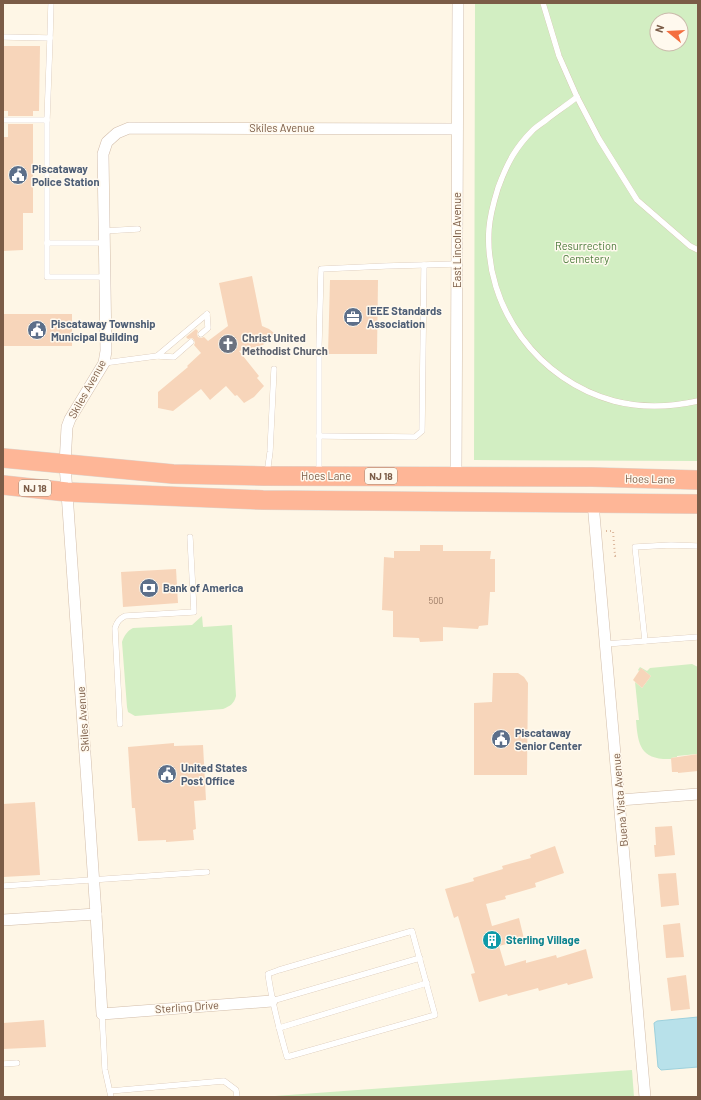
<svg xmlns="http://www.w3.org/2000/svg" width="701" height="1100" font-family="Barlow,sans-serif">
<rect width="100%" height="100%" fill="#fef6e6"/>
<g fill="#d2eec2" fill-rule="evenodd">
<path d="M475,3H698V461L474,460ZM657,20H681V44H657Z"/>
<path d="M202,616L203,627L232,625L236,696C234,704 230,706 223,709L135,716L128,712L127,707L122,642C124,636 127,631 133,628L192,625Z"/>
<path d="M692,664L698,667V756L697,754L677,756V757L671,758V759C641,760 638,746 636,720H639L635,682L642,688L651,676L642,669L639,671L638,670L640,667L647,671L650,668Z"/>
<polygon points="632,1070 634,1097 261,1097"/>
</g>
<polygon fill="#b8e1ea" stroke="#9dd1dd" points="698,1017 698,1067 661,1070 658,1067 654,1023 657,1021"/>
<g fill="#f7d5ba">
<polygon points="3,46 40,46 39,111 33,111 33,116 8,116 8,111 3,111"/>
<polygon points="8,124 33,124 33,213 23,213 23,250 3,251 3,137 8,137"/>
<polygon points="252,276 262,326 269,329 274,333 263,345 239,351 259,376 257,378 264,386 254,397 244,403 237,395 235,396 226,386 210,400 201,389 173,411 158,408 158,392 188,367 187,366 201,353 194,345 195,343 194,340 192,338 188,339 186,337 196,329 198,331 197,334 198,337 201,338 204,337 208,341 228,326 219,283"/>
<polygon points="330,280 378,280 377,354 328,354"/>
<rect x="3" y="314" width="69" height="32"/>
<polygon points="420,545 443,545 443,551 491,551 490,559 495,559 495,592 490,592 488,625 479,626 478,629 443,627 443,641 420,642 419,638 393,637 393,611 382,610 384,557 394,558 394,551 420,551"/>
<polygon points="176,569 178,603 123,607 121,572"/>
<polygon points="641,668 651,676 642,688 633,680"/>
<polygon points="493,673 518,673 524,677 528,683 527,775 474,775 474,703 492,702"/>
<polygon points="174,743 174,746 203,745 206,800 194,801 196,829 193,830 194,840 166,842 166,840 138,841 135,808 132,808 128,747"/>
<polygon points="698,754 698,771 678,773 678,772 672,772 671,758"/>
<polygon points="35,802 40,875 3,877 3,804"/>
<polygon points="672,826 675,855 655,857 654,845 656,845 655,827"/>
<polygon points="555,846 564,873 535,883 536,887 505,896 506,899 486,904 492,926 519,918 524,939 499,946 505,966 526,960 526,963 556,955 557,958 586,949 593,978 568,985 567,983 539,991 538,988 508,996 507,994 479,1002 471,974 475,973 466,943 458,916 454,918 445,889 474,881 473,878 503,869 502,866 531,858 530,855"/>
<polygon points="676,873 679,905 661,907 658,874"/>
<polygon points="680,923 684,957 666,958 663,925"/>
<polygon points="686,975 690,1009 671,1011 667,978"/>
<polygon points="44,1020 46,1047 3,1049 3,1023"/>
</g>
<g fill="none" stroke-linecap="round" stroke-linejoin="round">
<defs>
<g id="lane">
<polyline points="543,3 559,56 577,97 599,139 637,200 690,246 698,250"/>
<polyline points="3,37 50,38 47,120 47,277 105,277"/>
<polyline points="50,38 51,3"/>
<path d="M577,97C567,105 556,112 546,120C541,124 536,127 532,131C525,138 518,147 513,155C507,165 502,177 498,188C494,201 490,215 489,229C484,308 539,381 614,401C641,408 671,407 698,401"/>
<polyline points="3,120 47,120"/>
<polyline points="104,231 138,229"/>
<polyline points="47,243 104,243"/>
<polyline points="201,334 208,328 207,314"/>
<polyline points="157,356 174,357 191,342"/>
<polyline points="104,363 157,356 207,314"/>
<polyline points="319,436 415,437 422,431 424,265"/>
<polyline points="267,474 270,452 274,369"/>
<polyline points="319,474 319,344 321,269 386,266 457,264"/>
<polyline points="645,641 698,637"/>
<polyline points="606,644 645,641 635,547 671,545 698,546"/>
<path d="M120,724L115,628C117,622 119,619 125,616L194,612L190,537"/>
<polyline points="3,886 207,872"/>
<path d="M412,931L435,1015L287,1057C279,1029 272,1003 268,974L279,970Z"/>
<polyline points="272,1001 420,958"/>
<polyline points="102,1014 105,1070 111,1097"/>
<polyline points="279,1028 427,983"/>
<polyline points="3,1064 17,1063"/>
<polyline points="110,1091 224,1081 236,1090 237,1097"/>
</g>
<g id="street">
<polyline points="456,476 458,3"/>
<polyline points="593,503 645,1097"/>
<polyline points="620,800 698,794"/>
<polyline points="3,920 96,914"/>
<polyline points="272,1001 102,1014 96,914 65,464 67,427 70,419 104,363 106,351 103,154 107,142 117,133 129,128 457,129"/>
</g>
<g id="highway">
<polyline points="3,458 173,474 263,476 592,477 698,480"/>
<polyline points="3,485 67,492 263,500 698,504"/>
</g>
</defs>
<use href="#lane" stroke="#d2bdaa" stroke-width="6"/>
<use href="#street" stroke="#d2bdaa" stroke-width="12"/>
<use href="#highway" stroke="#ddd5cf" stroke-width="20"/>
<polyline stroke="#dcb89d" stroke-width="2" stroke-dasharray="1 3" stroke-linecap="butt" points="606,531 613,531 615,556 618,555"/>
<use href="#lane" stroke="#fff" stroke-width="5.5"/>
<use href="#street" stroke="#fff" stroke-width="11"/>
<use href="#highway" stroke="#feb697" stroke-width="19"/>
</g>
<defs>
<symbol id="civic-disc" viewBox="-11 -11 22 22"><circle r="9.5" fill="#5c6f8a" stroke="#fff9ee"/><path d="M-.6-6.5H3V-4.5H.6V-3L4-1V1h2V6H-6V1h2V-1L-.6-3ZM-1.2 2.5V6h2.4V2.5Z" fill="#fff"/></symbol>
<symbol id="office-disc" viewBox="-11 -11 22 22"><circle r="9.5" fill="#5c6f8a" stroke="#fff9ee"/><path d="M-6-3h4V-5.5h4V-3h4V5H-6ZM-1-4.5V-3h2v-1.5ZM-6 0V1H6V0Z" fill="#fff"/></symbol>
<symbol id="church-disc" viewBox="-11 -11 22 22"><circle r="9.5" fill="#6b7280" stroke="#fff9ee"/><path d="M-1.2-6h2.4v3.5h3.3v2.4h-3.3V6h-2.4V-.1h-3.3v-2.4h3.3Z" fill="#fff"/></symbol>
<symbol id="bank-disc" viewBox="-11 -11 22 22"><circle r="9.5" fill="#5c6f8a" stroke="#fff9ee"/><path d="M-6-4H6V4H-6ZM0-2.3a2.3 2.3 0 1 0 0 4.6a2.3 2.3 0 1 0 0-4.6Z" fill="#fff"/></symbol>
<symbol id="building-disc" viewBox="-11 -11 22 22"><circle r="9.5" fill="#0f9aa8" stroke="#fff9ee"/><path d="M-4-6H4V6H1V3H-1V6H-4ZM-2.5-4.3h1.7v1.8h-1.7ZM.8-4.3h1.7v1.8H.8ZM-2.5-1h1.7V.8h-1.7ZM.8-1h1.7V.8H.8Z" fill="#fff"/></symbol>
</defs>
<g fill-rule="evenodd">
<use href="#civic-disc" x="7" y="164" width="22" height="22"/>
<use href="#office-disc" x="342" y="306" width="22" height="22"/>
<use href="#civic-disc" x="26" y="319" width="22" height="22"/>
<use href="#church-disc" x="217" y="333" width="22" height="22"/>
<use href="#bank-disc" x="138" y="577" width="22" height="22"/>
<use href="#civic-disc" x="490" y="728" width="22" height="22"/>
<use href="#civic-disc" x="156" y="763" width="22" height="22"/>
<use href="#building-disc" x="481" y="929" width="22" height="22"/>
</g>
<g text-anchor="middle" stroke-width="3" stroke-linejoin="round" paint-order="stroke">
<g font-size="9" fill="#9a7a64">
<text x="436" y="604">500</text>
</g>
<g fill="#fff9ee" stroke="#a38b79" stroke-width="1">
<rect x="365" y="468" width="32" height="16" rx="3"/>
<rect x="19" y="480" width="32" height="16" rx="3"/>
</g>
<g font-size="10" font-weight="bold" fill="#7b5c47">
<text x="381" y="480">NJ 18</text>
<text x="35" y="492">NJ 18</text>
</g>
<g font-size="11" fill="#7b5c47" stroke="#fff9ee">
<text x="282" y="132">Skiles Avenue</text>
<text transform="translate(457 240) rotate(-90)" y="4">East Lincoln Avenue</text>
<text transform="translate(87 389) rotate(-61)" y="4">Skiles Avenue</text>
<text x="326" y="480">Hoes Lane</text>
<text transform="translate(650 479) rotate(1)" y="4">Hoes Lane</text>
<text transform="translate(83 719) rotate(-94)" y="4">Skiles Avenue</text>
<text transform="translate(620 800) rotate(-95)" y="4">Buena Vista Avenue</text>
<text transform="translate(187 1007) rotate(-4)" y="4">Sterling Drive</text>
</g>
<g font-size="11" font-weight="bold" fill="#4e5e75" stroke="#fff9ee" text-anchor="start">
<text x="32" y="173">Piscataway<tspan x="32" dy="13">Police Station</tspan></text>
<text x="367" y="315">IEEE Standards<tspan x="367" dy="13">Association</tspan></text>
<text x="51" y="328">Piscataway Township<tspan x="51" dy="13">Municipal Building</tspan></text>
<text x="163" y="592">Bank of America</text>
<text x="515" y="737">Piscataway<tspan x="515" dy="13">Senior Center</tspan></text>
<text x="181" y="772">United States<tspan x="181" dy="13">Post Office</tspan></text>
</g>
<g font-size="11" fill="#4c7b3c" stroke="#fff9ee">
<text x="586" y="250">Resurrection<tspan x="586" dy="13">Cemetery</tspan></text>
</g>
<g font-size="11" font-weight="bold" fill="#5b616d" stroke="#fff9ee" text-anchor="start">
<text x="242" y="342">Christ United<tspan x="242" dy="13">Methodist Church</tspan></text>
</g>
<g font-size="11" font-weight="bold" fill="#0d838f" stroke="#fff9ee" text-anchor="start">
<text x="506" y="944">Sterling Village</text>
</g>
</g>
<rect width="701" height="1100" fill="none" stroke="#7b5c47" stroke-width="8"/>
<g transform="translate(669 32) rotate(288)"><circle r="19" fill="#fff9ee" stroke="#cabaab"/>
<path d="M0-3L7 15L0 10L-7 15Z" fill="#f46e3f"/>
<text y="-6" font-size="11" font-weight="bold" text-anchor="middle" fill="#7b5c47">N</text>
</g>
</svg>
